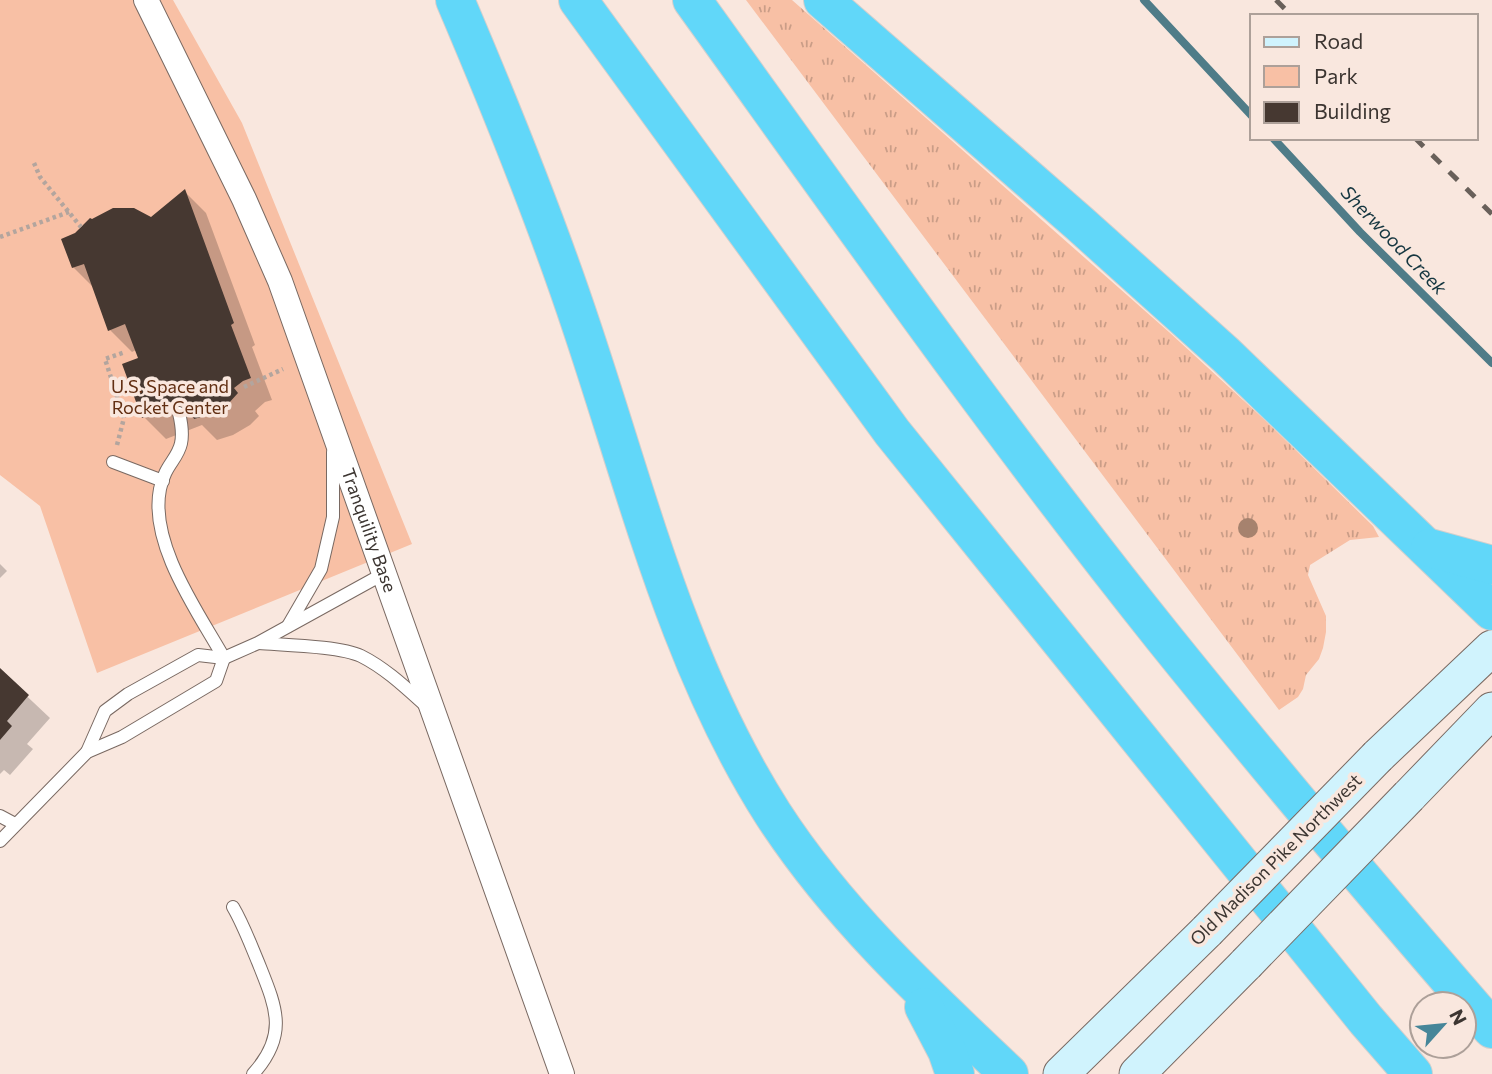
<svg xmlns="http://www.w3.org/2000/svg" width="1492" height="1074" font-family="Commissioner,sans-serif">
<defs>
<pattern id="grass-tufts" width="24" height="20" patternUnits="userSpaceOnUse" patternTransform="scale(1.75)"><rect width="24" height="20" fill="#f8c0a5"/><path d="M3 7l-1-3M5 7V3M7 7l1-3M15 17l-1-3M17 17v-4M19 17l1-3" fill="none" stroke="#ca9d87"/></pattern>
</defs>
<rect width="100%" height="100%" fill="#f9e7de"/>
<polygon fill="url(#grass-tufts)" points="746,0 792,0 1169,332 1267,422 1373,526 1379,537 1350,540 1310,565 1308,575 1326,616 1326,632 1323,648 1319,659 1306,675 1303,689 1298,697 1279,710"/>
<polygon fill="#f8c0a5" points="0,0 173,0 242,123 412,544 97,673 40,506 0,475"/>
<g fill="#0003">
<polygon points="184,191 206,213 255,345 252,347 272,400 265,402 255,411 259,416 250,425 233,435 217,440 202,425 166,439 144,417 140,359 136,350 132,352 110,330 95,289 73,267 151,219"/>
<polygon points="0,564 7,571 0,578"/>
<polygon points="0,671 50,718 27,744 33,749 10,775 4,770 0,774"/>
</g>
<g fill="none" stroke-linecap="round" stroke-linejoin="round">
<g stroke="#4f7c88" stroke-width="8">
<polyline points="1144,0 1252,116"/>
<polyline points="1273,138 1360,232 1492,363"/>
</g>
</g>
<g fill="#463831">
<polygon points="185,189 234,323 231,325 251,378 243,381 234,388 238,393 228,404 211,414 194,419 187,401 142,418 122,364 138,358 125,324 108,331 84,264 72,268 61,239 75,233 90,218 92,219 113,208 134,208 151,217"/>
<polygon points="0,668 29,695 7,721 12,726 0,740"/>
</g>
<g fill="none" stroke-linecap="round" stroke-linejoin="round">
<defs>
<g id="lane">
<polyline points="113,462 163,481"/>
<polyline points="288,626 321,569 333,517 333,452"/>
<path d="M259,643C283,645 340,646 361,656C385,668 405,687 425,705"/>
<polyline points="87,752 105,711 128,694 198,655 224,658 258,643 385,573"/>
<polyline points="0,816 15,824"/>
<path d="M0,841L87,752L122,737L216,681L224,658C198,612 149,544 160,489C167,454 190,459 179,413"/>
<path d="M233,907C243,924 250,943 258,962C276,1007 289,1034 253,1074"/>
</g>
<g id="street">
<path id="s1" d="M146,0L244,199L280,281L562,1074"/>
</g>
<g id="secondary">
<polyline points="1378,756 1492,648"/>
<polyline points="1409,796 1492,710"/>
<polyline points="1061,1074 1207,931"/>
<polyline points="1137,1074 1246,964"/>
</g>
<g id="highway">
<path d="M455,0C501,108 545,216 582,328C637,492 679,667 773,814C837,913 924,994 1009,1074"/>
<polyline points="578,0 892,432 1366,1020 1413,1074"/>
<path d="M692,0C846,214 998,431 1163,637C1270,770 1380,900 1492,1029"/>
<polyline points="823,0 1079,223 1226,355 1492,611"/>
<polyline points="1430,548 1492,565"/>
<polyline points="924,1007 947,1051 955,1074"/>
</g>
</defs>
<use href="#lane" stroke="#796962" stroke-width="14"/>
<use href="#street" stroke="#796962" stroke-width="26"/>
<use href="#secondary" stroke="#796962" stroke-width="37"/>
<use href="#highway" stroke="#d0cfce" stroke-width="40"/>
<g stroke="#b3a59e" stroke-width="4.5" stroke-dasharray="3.5 3.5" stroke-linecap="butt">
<polyline points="34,163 40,177 81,227"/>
<polyline points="0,237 69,212"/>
<polyline points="244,387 283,369"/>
<polyline points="117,445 124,418 105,359 125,352"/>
</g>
<use href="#lane" stroke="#fff" stroke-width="12"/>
<use href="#street" stroke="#fff" stroke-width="24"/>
<use href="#secondary" stroke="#d0f3fd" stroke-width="35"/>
<use href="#highway" stroke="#61d7f9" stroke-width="38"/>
<g stroke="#69605a" stroke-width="5" stroke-dasharray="12 12" stroke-linecap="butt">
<polyline points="1276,0 1292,16"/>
<polyline points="1415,138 1492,214"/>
</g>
<defs>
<g id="secondary-bridge">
<polyline points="1207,931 1378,756"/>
<polyline points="1246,964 1409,796"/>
</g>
</defs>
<use href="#secondary-bridge" stroke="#796962" stroke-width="37" stroke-linecap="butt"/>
<use href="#secondary-bridge" stroke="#d0f3fd" stroke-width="35"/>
</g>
<circle fill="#a6826e" cx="1248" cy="528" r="10"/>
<g text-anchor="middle" stroke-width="7" stroke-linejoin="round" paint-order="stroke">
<g font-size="18" fill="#622f13" stroke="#f9e7de">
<text x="170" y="393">U.S. Space and<tspan x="170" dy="21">Rocket Center</tspan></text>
</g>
<g font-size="18" fill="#3c3531" stroke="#f9e7de">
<text dy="6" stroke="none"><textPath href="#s1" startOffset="576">Tranquility Base</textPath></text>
<text transform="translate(1276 860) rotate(-45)" y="6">Old Madison Pike Northwest</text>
</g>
<g font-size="19" font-style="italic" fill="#153640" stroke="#f9e7de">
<text transform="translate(1394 240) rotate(46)" y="7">Sherwood Creek</text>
</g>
</g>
<rect x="1250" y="14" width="228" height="126" fill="#f9e7de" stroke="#ada099" stroke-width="2"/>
<rect x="1264" y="37" width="35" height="10" fill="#d0f3fd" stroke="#ada099" stroke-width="2"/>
<text x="1314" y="49" font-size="21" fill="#3c3531">Road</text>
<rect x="1264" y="66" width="35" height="21" fill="#f8c0a5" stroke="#ada099" stroke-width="2"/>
<text x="1314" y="84" font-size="21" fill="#3c3531">Park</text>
<rect x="1264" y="102" width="35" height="21" fill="#463831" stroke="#ada099" stroke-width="2"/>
<text x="1314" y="119" font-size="21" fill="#3c3531">Building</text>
<g transform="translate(1443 1025) rotate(63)"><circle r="33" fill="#f9e7de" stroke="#ada099" stroke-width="2"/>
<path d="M0-5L12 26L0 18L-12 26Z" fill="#468699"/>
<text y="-10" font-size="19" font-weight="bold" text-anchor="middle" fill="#3c3531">N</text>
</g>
</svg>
